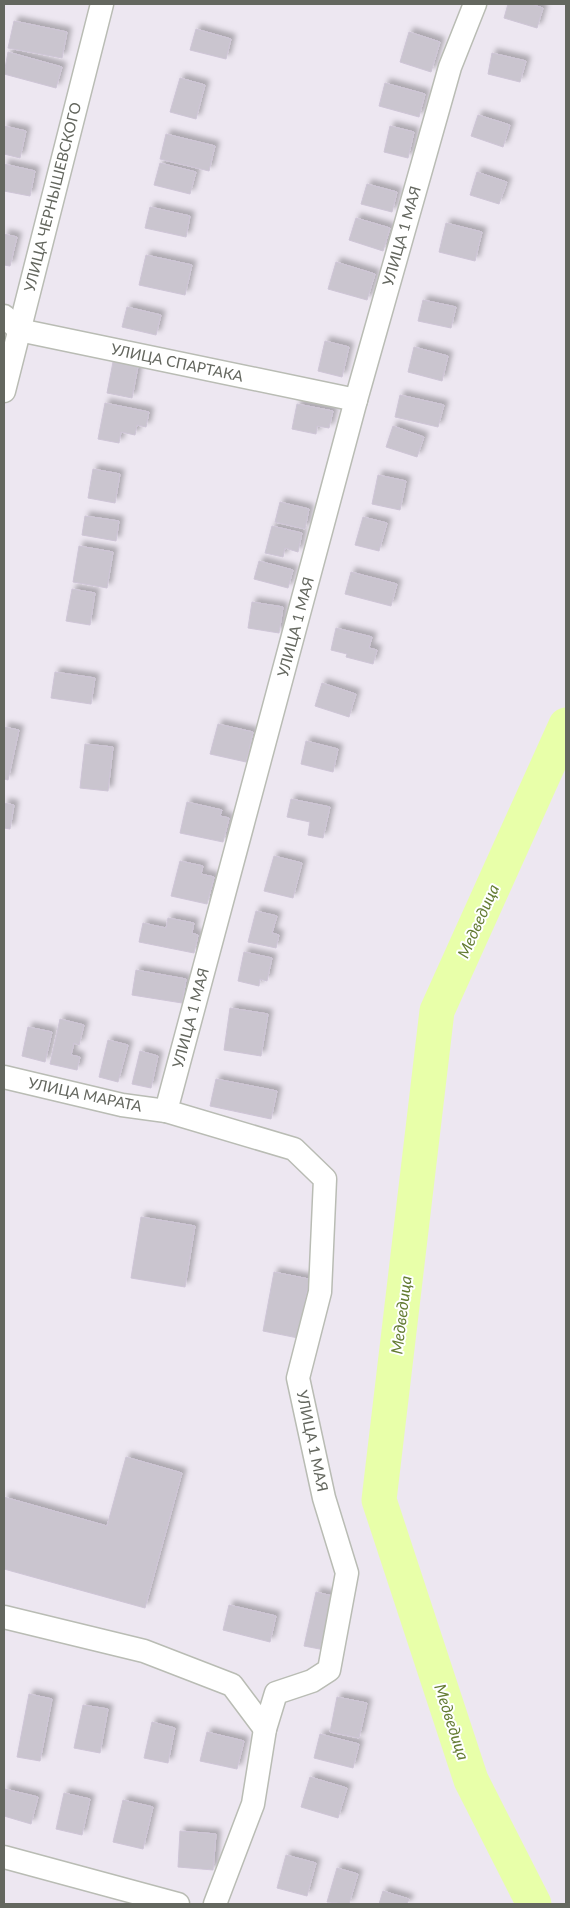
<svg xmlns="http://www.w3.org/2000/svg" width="570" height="1908" font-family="Lato,sans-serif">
<defs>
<filter id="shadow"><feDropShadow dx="4.5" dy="-4.5" stdDeviation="2.5" flood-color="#0004"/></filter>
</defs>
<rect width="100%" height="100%" fill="#ede7f1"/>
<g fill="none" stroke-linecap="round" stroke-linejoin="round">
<polyline stroke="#e8ffa9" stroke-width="35" points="534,1904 471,1780 379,1500 437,1011 566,725"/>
</g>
<g fill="#cac5cf" stroke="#cec5d6" filter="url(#shadow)">
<polygon points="508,4 531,4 543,8 537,28 504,18"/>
<polygon points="14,21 67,32 62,58 8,48"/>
<polygon points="196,29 231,39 226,59 190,50"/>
<polygon points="409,32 440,42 431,72 400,62"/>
<polygon points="8,52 62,67 56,88 4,74"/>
<polygon points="492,53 526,61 520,82 488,74"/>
<polygon points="180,78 205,85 196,119 170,112"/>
<polygon points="385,83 425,94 419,117 379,106"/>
<polygon points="478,115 510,125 503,147 471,136"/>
<polygon points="4,126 26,131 20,158 4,154"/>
<polygon points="390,126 414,132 408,158 384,152"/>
<polygon points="166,134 215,146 209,171 160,159"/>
<polygon points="160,163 196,172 190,194 154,185"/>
<polygon points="4,164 35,171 30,196 4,191"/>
<polygon points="477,172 507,182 499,204 470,195"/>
<polygon points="367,184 397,192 392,212 361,204"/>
<polygon points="150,207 190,216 186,237 145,228"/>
<polygon points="356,218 390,228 383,251 349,240"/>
<polygon points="446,223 482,232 475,261 439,252"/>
<polygon points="4,234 17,237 10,266 4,265"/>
<polygon points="146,255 192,265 185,295 139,285"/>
<polygon points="336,262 375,274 367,300 328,289"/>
<polygon points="423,300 456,307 451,328 418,321"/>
<polygon points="127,307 161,315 156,335 122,327"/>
<polygon points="325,341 349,347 342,377 318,371"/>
<polygon points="414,347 448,356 442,381 408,372"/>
<polygon points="113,362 138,366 132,398 107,393"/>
<polygon points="400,395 444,405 438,427 395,417"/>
<polygon points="105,403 149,412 146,427 137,425 135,435 121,432 119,443 98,439"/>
<polygon points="297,404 333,411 329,428 317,426 316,434 292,429"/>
<polygon points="393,426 424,437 417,457 386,447"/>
<polygon points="93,469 120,474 115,503 88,498"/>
<polygon points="378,475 406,481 400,510 372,504"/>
<polygon points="280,502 309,509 305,529 275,522"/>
<polygon points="85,516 119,521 116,541 82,535"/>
<polygon points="363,517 387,523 379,551 355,545"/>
<polygon points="272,526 302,533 298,552 285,548 283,557 265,553"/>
<polygon points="79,546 113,552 107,588 73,582"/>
<polygon points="259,561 293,570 288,588 254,579"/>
<polygon points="351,572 397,584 391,606 345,594"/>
<polygon points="72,589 95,593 90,625 66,621"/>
<polygon points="252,602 283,607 279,633 248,628"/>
<polygon points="336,628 372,637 369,648 377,650 373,664 346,657 347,654 331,650"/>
<polygon points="55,672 95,678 91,704 51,698"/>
<polygon points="322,683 356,694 349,717 315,706"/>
<polygon points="218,724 253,732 246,762 210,754"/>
<polygon points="4,727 19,730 8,780 4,779"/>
<polygon points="306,741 338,749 333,772 301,764"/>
<polygon points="85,744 113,747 108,791 80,788"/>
<polygon points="291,799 330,807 323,838 308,835 310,822 287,817"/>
<polygon points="187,802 222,810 220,816 229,818 223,842 180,833"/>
<polygon points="4,803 14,805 10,829 4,828"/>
<polygon points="274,856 302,863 293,898 264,891"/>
<polygon points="180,861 203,866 201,874 214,877 207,904 171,896"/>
<polygon points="256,911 277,916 272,933 279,935 276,948 248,942"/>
<polygon points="168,918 194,923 192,933 198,935 194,953 139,942 143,923 166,928"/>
<polygon points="244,952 272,958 267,981 260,979 259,986 238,981"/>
<polygon points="136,970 186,979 182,1003 132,995"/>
<polygon points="230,1008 268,1014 261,1056 224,1050"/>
<polygon points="60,1019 84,1025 79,1045 74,1043 71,1055 80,1057 77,1070 50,1064"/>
<polygon points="28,1027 52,1032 45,1062 22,1056"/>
<polygon points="108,1040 128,1045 118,1082 99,1077"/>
<polygon points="140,1051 158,1056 151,1088 132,1084"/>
<polygon points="216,1079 277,1091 271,1119 210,1106"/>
<polygon points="141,1217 195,1226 185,1287 131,1278"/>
<polygon points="274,1272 309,1279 298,1338 263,1331"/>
<polygon points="126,1457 182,1473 145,1608 4,1569 4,1497 107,1526"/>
<polygon points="316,1592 341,1598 330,1651 304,1646"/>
<polygon points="229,1605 276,1616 270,1642 223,1630"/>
<polygon points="29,1694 52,1699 40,1761 17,1757"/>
<polygon points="337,1697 367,1703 359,1738 330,1732"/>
<polygon points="83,1705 108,1709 100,1753 74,1748"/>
<polygon points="152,1722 175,1728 168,1763 144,1758"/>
<polygon points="207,1732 244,1741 237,1769 200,1761"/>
<polygon points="320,1734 359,1744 353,1768 314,1758"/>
<polygon points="310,1777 347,1788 338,1818 301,1807"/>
<polygon points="5,1789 38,1797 31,1824 4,1816"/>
<polygon points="64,1793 90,1799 82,1835 56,1829"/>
<polygon points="123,1800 153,1807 143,1849 113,1842"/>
<polygon points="180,1831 216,1834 213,1870 178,1867"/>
<polygon points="286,1855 316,1863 307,1896 277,1888"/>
<polygon points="337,1868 358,1874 349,1904 327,1902"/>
<polygon points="383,1891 409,1899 407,1904 379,1904"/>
</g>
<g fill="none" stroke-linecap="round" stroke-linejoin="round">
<defs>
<g id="minor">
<polyline points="4,316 19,330 356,400"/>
<polyline points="4,391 102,4"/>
<polyline points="4,1077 122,1105 166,1111"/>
<polyline points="4,1617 144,1651 232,1685 265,1729"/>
<polyline points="4,1857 178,1904"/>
<polyline points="215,1904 253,1804 265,1729 276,1693 312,1681 329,1670 347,1573 324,1498 298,1378 320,1292 325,1179 294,1149 166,1111 356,400 450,67 475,4"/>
</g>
</defs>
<use href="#minor" stroke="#b9bcb4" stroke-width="25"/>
<use href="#minor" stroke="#fff" stroke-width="22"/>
</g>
<g text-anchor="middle" stroke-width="4" stroke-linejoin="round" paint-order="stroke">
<g font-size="15" fill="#64675f" stroke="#fff">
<text transform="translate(53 197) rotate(-76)" y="5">УЛИЦА ЧЕРНЫШЕВСКОГО</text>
<text transform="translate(402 236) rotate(-74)" y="5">УЛИЦА 1 МАЯ</text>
<text transform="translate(177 363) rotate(12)" y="5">УЛИЦА СПАРТАКА</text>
<text transform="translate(296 627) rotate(-75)" y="5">УЛИЦА 1 МАЯ</text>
<text transform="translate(191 1018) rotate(-75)" y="5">УЛИЦА 1 МАЯ</text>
<text transform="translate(85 1095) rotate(12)" y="5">УЛИЦА МАРАТА</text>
<text transform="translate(312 1441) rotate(78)" y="5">УЛИЦА 1 МАЯ</text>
</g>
<g font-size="16" font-style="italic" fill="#647c33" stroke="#fff">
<text transform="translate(478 921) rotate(-66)" y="6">Медведица</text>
<text transform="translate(401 1315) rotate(-83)" y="6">Медведица</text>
<text transform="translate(452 1722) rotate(72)" y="6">Медведица</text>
</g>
</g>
<rect width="570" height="1908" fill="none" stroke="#64675f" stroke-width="10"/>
</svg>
